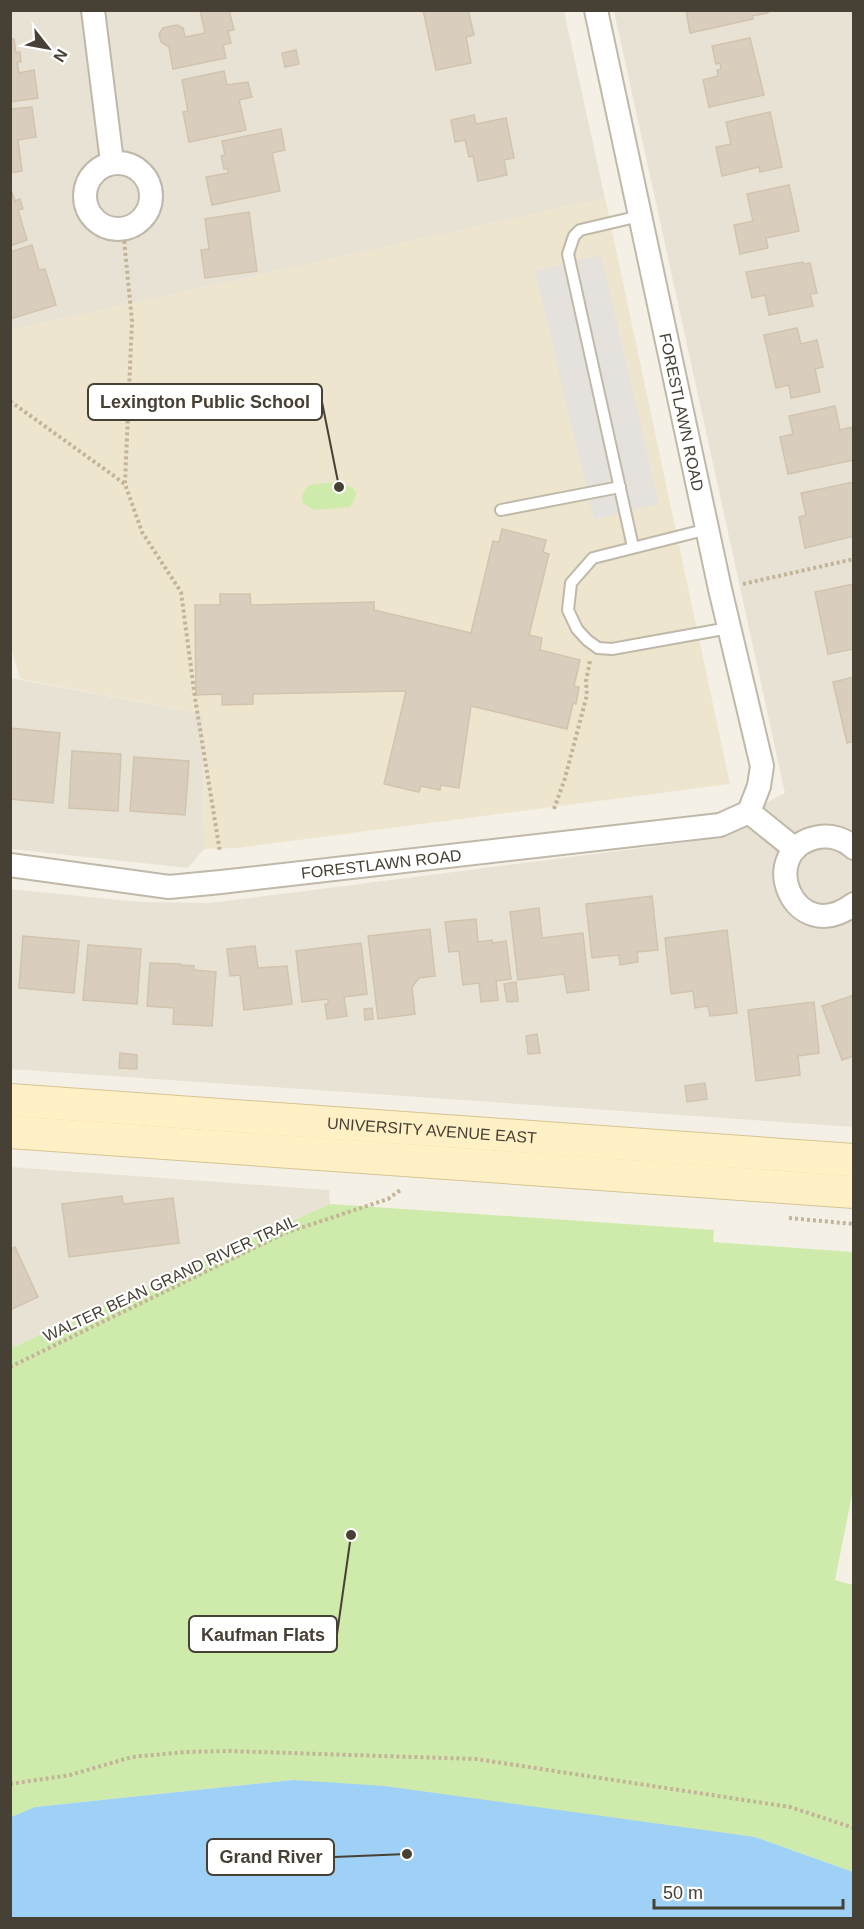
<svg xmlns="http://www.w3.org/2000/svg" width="864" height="1929" font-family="Helvetica,sans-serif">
<rect width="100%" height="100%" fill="#f4f0e6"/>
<g fill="#e8e2d4">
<polygon points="10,11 564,11 605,198 11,330"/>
<polygon points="614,11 853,11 853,1127 11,1069 10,889 140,902 210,903 689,842 785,793"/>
<polygon points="11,678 203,714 204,849 188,868 11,849"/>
<polygon points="10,1167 329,1190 330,1204 11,1348"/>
</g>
<polygon fill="#eee5cf" points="605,198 730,784 237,848 204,849 203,714 20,679 10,644 10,330"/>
<g fill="#cfebac">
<path d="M336,482C353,487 363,489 350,507L314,510L303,503C301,495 303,491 309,485Z"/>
<polygon points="330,1204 714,1230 713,1242 853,1252 853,1490 835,1580 853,1585 853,1872 755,1837 293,1780 35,1807 11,1817 11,1348"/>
</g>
<polygon fill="#e5e2de" points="601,255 659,504 594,520 535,271"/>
<polygon fill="#9ed1f5" points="293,1780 384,1786 755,1837 853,1872 853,1918 11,1918 11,1817 35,1807"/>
<g fill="#d9cebe" stroke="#d2c3ad" stroke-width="1.5">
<polygon points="200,10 229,10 234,30 228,31 231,43 223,45 226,58 173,69 169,47 161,42 159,34 163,28 177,25 183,28 185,37 205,33"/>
<polygon points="423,10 468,10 474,35 466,37 471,63 436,70"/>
<polygon points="686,10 768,10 768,13 752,16 753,19 690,33"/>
<polygon points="750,38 764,95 709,107 703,80 718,76 717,70 721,69 720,63 716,64 712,46"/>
<polygon points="10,39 14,39 16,53 20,52 21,62 17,62 19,73 34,70 38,98 10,102"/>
<polygon points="296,50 299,64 285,67 282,53"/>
<polygon points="224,71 227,85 248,82 252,97 239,100 246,130 189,142 183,112 188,111 182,80"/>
<polygon points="32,107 36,137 18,140 22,171 10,173 10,109"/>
<polygon points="770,112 782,167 760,172 759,167 722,176 716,147 731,144 726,122"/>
<polygon points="474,115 476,124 506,118 514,158 504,160 507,175 478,181 473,156 469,157 465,140 455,142 451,120"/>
<polygon points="281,129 285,150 272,153 280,191 212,205 206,177 228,173 228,169 224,169 221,156 225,155 222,141"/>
<polygon points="789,185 799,231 766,238 768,248 740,254 734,225 753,221 747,194"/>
<polygon points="10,187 15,201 20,199 23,209 18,210 27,240 10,246"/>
<polygon points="249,212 257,271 205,278 201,250 209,249 205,219"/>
<polygon points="32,245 39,270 45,269 56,305 10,319 10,252"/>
<polygon points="803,262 804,264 810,263 817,293 810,294 813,306 769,315 765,295 752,298 746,272"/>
<polygon points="797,328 801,344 817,340 823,367 815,369 820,392 791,398 789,385 776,388 764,335"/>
<polygon points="835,406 840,430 852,427 854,460 788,474 780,437 793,434 789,416"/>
<polygon points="854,482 854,536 805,548 799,517 806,515 801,493"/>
<polygon points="502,529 546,540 543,552 549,554 529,635 542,638 540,650 580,660 574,686 579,687 576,704 573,703 567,729 471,706 459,788 441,785 440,790 421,786 419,792 384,784 406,691 253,694 253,704 222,705 222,694 196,695 195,605 220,605 220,594 250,594 251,605 374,602 374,610 471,633 493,541 499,542"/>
<polygon points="854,584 854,649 828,654 815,592"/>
<polygon points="854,677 854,741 847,743 833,682"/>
<polygon points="10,728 60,733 53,803 10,799"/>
<polygon points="72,751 121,754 118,811 69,808"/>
<polygon points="134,757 189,761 185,815 130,811"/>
<polygon points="652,896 658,950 637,952 638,962 620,965 619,955 592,958 586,904"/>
<polygon points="539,908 542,938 583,933 589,990 567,993 564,974 518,980 510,912"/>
<polygon points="476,919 478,942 492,940 492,943 506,941 511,979 496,981 498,1000 481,1002 479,983 463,985 459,951 449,952 445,922"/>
<polygon points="430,929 435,976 419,978 412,987 415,1014 378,1019 368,936"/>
<polygon points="727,930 737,1013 710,1016 708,1006 695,1008 693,991 671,994 665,938"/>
<polygon points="23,936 79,941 74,993 19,988"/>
<polygon points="361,943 367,994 344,997 347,1016 327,1019 325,1004 328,1004 328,999 302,1002 296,951"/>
<polygon points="88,945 141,949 137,1004 83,1000"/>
<polygon points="255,946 258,968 287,966 292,1004 244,1010 240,975 230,976 227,949"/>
<polygon points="150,963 181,964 181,965 194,966 194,970 216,972 212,1026 173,1024 174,1008 147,1006"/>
<polygon points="516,982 518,1001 507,1002 504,984"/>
<polygon points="854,995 854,1056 842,1060 822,1006"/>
<polygon points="814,1002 819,1053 798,1056 800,1075 756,1081 748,1010"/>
<polygon points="372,1008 373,1019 365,1020 364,1009"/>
<polygon points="537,1034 540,1053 528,1054 526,1036"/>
<polygon points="120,1053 137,1055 137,1069 119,1068"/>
<polygon points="705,1083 707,1099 687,1102 685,1086"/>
<polygon points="122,1196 123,1204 173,1198 179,1243 69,1257 62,1204"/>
<polygon points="15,1247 38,1297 10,1310 10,1249"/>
</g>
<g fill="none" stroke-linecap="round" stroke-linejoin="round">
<defs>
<g id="service">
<polyline points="501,510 620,487"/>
<polyline points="708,529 593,558 571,583 568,610 577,629 587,640 598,648 612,649 729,628"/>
<polyline points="633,547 568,254 574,236 580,230 640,216"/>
</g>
<g id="minor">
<polyline points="93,10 112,162"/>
<circle cx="118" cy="196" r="33"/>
<polyline points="749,812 795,849"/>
<path d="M854,848C845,839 831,835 819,837C754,848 793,950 854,904"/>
<path id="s1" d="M10,865L169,887L221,882L720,825L749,812L759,786L762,766L720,589L596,10"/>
</g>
<g id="secondary">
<path id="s2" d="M10,1100L854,1160"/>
<polyline points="10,1132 854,1192"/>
</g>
</defs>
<use href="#service" stroke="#c0b8a8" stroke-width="14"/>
<use href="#minor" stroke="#c0b8a8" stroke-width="26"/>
<use href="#secondary" stroke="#d7c493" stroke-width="34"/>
<g stroke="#c3b498" stroke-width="4" stroke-dasharray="3 3" stroke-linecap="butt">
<polyline points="123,229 132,321 125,483"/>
<polyline points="10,401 125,484 142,532 181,592 195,698 220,852"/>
<polyline points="743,584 854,559"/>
<polyline points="554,809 565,778 587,695 586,681 590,661"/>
<polyline points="789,1218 854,1224"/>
<polyline points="10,1367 285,1233 388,1199 402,1189"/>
<polyline points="10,1784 70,1775 132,1757 185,1752 228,1751 476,1759 790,1807 854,1828"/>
</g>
<use href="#service" stroke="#fff" stroke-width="10"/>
<use href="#minor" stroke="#fff" stroke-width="22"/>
<use href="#secondary" stroke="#fff1c5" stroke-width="32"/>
</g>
<g text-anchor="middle" stroke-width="4.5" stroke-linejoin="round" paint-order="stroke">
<g font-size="16" fill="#474035" stroke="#fff">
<text transform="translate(682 412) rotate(78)" y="6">FORESTLAWN ROAD</text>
<text dy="6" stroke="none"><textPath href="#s1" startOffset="374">FORESTLAWN ROAD</textPath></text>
<text dy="6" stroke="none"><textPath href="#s2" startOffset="423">UNIVERSITY AVENUE EAST</textPath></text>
<text transform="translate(170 1278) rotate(-25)" y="6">WALTER BEAN GRAND RIVER TRAIL</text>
</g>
</g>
<path fill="none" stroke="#474035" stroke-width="2" d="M339 487L322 402M351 1535L337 1634M407 1854L334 1857"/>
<g fill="#474035" stroke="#fff" stroke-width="2">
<circle cx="339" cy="487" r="6"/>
<circle cx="351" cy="1535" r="6"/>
<circle cx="407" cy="1854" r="6"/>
</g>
<g fill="#fff" stroke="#474035" stroke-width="2">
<rect x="88" y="384" width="234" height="36" rx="6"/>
<rect x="189" y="1616" width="148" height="36" rx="6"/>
<rect x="207" y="1839" width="127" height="36" rx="6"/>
</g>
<g font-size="18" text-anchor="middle" font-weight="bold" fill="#474035">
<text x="205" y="408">Lexington Public School</text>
<text x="263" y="1641">Kaufman Flats</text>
<text x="271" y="1863">Grand River</text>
</g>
<rect width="864" height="1929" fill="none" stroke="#474035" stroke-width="24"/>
<g transform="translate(48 48) rotate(121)" stroke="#ffffff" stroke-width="4.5" paint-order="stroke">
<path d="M0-4.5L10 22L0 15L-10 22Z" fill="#474035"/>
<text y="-9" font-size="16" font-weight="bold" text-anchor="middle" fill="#474035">N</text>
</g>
<path d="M654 1899v9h189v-9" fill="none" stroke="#474035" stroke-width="3"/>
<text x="663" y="1899" font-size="18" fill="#474035" stroke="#ffffff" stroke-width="4.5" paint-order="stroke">50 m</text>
</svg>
